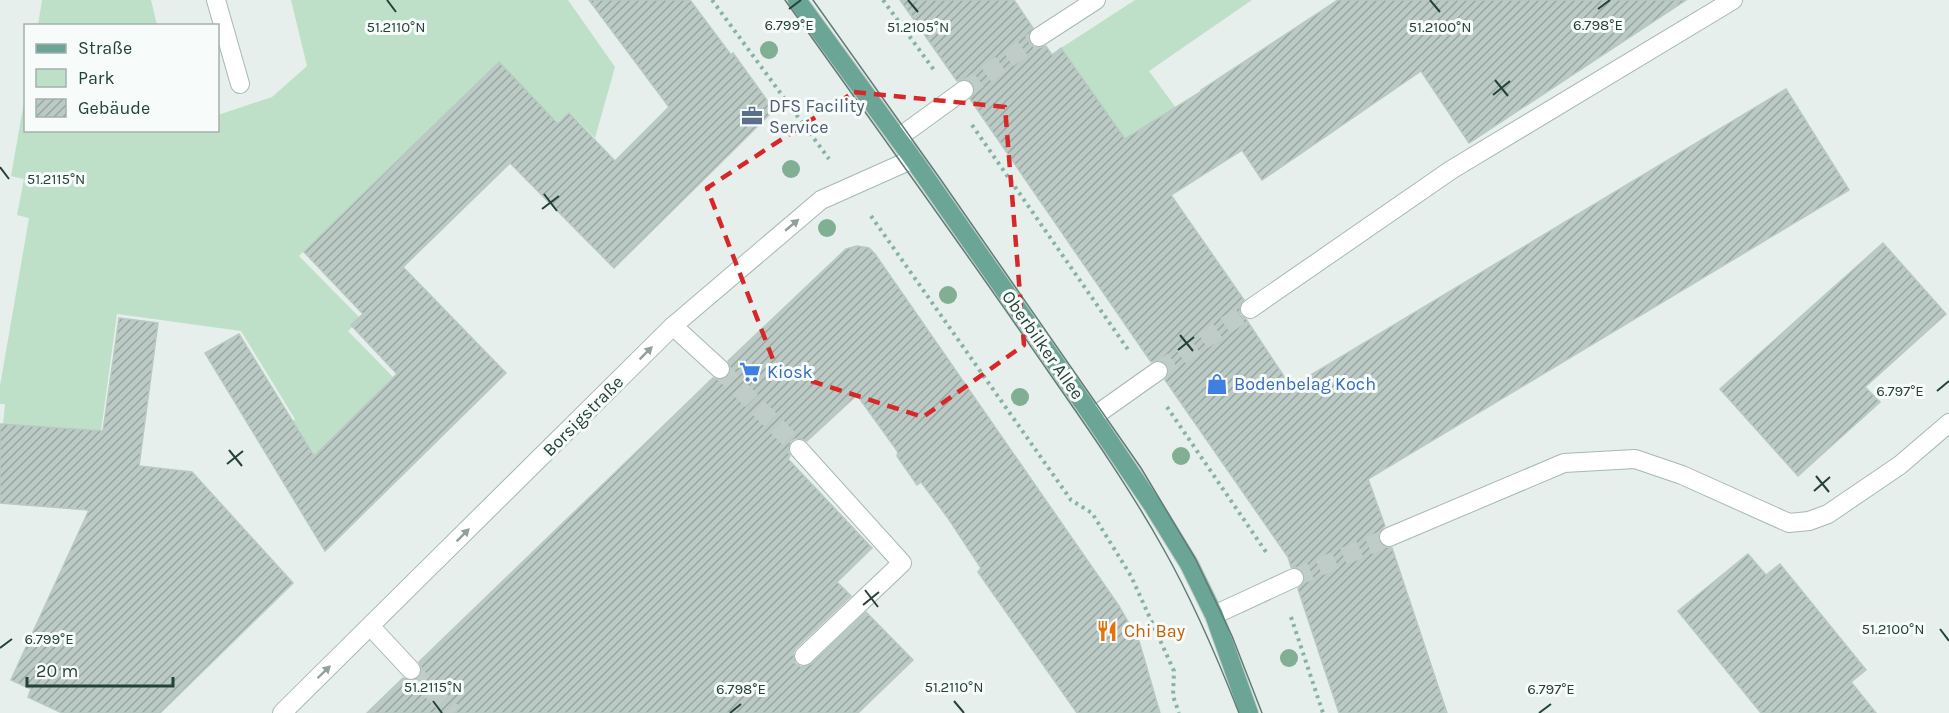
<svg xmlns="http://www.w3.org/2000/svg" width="1949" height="713" font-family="Karla,sans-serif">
<defs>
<pattern id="building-hatch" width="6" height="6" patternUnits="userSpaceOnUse" patternTransform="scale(1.5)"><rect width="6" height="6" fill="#bbcac4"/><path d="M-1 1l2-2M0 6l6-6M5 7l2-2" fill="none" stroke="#98a6a0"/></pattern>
</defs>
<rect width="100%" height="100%" fill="#e6efeb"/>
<g fill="#bfe0c8">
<polygon points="42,0 151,0 157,25 38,25"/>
<polygon points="291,0 568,0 615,67 595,138 570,113 558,123 498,62 299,256 361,319 348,331 393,377 308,461 281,433 295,419 241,331 117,314 97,460 3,424 5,404 0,404 0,386 29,218 17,215 24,179 11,176 25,96 26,130 218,130 218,115 272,97 307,66"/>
<polygon points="1135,0 1252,0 1149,71 1176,108 1125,139 1061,48"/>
</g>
<g fill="url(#building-hatch)" stroke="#b8c9c2" stroke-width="1.5">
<polygon points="589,0 690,0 731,55 733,53 774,110 614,268 510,163 403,267 506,373 325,551 205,353 239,334 314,456 397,374 351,325 363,314 304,252 365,192 499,62 558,124 569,113 615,161 669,107"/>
<polygon points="900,0 1014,0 1033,28 1028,37 1030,44 1039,48 1046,46 1052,55 1061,48 1125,139 1202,91 1201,90 1338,0 1686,0 1469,143 1421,71 1262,180 1242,150 1171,195 1244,300 1240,305 1240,315 1246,319 1291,387 1786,89 1849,190 1368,479 1385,526 1380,531 1378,541 1383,546 1392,548 1447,713 1339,713 1298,589 1303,584 1305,578 1304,573 1300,569 1291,567 1288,557 1165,380 1169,371 1167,364 1158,360 1151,362 970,99 974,94 973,84 968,80 957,81"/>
<polygon points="1883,243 1946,314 1865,387 1880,402 1798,476 1720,389"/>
<polygon points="857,246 869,248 875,254 1119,606 1139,641 1160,713 1077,713 978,572 981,568 948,518 921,482 917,485 897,456 898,452 857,395 807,441 797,438 791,441 788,451 790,456 788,459 872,548 837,582 851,596 796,648 793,653 795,663 801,667 811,664 866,612 913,660 858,713 367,713 403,678 413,681 419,678 422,668 419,662 713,378 718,380 728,377 731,371 728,361 846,249"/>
<polygon points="119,318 158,323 139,466 192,472 293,583 160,713 62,713 28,697 31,689 11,680 89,510 0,503 0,424 103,431"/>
<polygon points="1748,554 1766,575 1780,564 1866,670 1851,682 1876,713 1761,713 1678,611"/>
</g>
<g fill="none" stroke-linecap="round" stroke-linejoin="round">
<g stroke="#bfccc8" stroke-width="18" stroke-dasharray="18 9" stroke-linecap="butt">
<polyline points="964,90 1039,37"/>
<polyline points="720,369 799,449"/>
<polyline points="1158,371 1250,309"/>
<polyline points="1294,578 1389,537"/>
<polyline points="411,670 453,713"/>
</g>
<defs>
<g id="minor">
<polyline points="216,0 240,84"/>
<polyline points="1039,37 1096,0"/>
<polyline points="898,138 964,90"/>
<polyline points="1250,309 1451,170 1733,0"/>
<polyline points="673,326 720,369"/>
<polyline points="1093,417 1158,371"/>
<polyline points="799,449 902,563 804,656"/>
<polyline points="1389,537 1564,463 1635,459 1682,475 1789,523 1809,521 1828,514 1900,465 1949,423"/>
<polyline points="1214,615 1294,578"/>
<polyline points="371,627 411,670"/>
<polyline points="282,713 673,326 821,200 913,159"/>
</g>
<polyline id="major" points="797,0 913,159 1093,417 1153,506 1189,564 1214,615 1249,713"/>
</defs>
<use href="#minor" stroke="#a8b8b2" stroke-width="20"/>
<use href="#major" stroke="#c2cac8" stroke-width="20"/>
<g stroke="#86b3a5" stroke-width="4" stroke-dasharray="3 4.5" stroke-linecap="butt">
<polyline points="712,0 829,159"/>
<polyline points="883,0 934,70"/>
<polyline points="972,125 1129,351"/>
<polyline points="871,216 1071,500 1092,513 1131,576 1174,671 1173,696 1179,713"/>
<polyline points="1167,407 1266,552"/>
<polyline points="1291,617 1323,713"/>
</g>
<use href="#minor" stroke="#fff" stroke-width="18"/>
<use href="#major" stroke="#6aa596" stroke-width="18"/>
<g stroke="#5f7d75" stroke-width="1.5">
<path d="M785,0C862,108 940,216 1016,325C1066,398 1120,471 1163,548C1193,601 1217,657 1239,713"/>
<polyline points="813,0 941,180 1141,468 1195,558 1232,636 1262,713"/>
</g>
</g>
<g fill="#80af93">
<circle cx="769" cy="50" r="9"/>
<circle cx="791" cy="169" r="9"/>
<circle cx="827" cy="228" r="9"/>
<circle cx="948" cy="295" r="9"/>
<circle cx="1020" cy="397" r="9"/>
<circle cx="1181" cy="456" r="9"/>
<circle cx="1289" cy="658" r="9"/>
</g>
<defs><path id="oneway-solid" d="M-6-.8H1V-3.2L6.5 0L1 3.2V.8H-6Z" transform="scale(1.5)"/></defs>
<g fill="#92a09c">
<use href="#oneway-solid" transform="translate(792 225) rotate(-40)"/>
<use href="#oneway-solid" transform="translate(646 353) rotate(-45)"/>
<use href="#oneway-solid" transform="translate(463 535) rotate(-45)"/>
<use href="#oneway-solid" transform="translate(324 672) rotate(-44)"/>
</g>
<path fill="none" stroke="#d62828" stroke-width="4.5" stroke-dasharray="12 8" stroke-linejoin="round" d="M854,92L1005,107L1024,345L923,417L777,370L707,188Z"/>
<path fill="none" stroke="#24423a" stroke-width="2" d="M387,0L396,12M908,0L918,12M1430,0L1440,12M789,9L801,0M1598,9L1610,0M1495,80L1508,96M1493,95L1510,81M0,167L9,179M544,194L557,211M542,209L559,196M1180,335L1193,351M1178,350L1194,337M1937,391L1949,381M229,450L242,466M227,464L243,451M1816,476L1829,492M1814,491L1830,477M865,590L878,607M863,605L879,592M1940,629L1949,641M0,648L12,639M433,701L442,713M954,701L964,713M730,713L741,704M1539,713L1551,704"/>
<defs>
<symbol id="office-bare" viewBox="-9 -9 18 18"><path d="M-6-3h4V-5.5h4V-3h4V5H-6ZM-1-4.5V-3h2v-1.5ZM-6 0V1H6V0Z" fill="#5c6f8a" stroke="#f7fbf9" stroke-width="2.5" paint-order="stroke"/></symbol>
<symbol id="supermarket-bare" viewBox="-9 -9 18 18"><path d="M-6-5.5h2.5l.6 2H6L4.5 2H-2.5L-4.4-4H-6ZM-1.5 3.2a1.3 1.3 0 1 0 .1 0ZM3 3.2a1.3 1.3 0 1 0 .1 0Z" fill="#3f7fe0" stroke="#f7fbf9" stroke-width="2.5" paint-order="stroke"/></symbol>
<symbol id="shop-bare" viewBox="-9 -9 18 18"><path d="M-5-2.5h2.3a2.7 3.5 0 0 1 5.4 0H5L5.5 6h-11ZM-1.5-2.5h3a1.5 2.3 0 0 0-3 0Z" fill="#3f7fe0" stroke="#f7fbf9" stroke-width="2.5" paint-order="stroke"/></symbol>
<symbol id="restaurant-bare" viewBox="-9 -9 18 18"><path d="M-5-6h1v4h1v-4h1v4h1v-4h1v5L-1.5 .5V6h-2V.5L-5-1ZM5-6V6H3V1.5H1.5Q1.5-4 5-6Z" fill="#e8710a" stroke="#f7fbf9" stroke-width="2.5" paint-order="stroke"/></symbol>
</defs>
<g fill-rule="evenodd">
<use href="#office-bare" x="737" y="101" width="30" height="30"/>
<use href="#supermarket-bare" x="735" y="357" width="30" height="30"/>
<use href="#shop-bare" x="1202" y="369" width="30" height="30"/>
<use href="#restaurant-bare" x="1092" y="616" width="30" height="30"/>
</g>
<g text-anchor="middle" stroke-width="6" stroke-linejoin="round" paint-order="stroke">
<g font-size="18" fill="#4e5e75" stroke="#f7fbf9" text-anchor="start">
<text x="769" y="112">DFS Facility<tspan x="769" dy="21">Service</tspan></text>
</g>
<g font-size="18" fill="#24423a" stroke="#f7fbf9">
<text transform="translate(1043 345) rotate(55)" y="6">Oberbilker Allee</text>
<text transform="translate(583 416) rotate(-45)" y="6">Borsigstraße</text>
</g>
<g font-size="18" fill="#366cbe" stroke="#f7fbf9" text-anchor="start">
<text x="767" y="378">Kiosk</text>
<text x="1234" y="390">Bodenbelag Koch</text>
</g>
<g font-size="18" fill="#c56008" stroke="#f7fbf9" text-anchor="start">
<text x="1124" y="637">Chi Bay</text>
</g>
</g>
<g font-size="15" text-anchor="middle" fill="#24423a" stroke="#f7fbf9" stroke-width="6" stroke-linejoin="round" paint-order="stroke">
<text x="789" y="30">6.799°E</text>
<text x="1598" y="30">6.798°E</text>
<text x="396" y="32">51.2110°N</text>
<text x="918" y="32">51.2105°N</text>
<text x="1440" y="32">51.2100°N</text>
<text x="56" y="184">51.2115°N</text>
<text x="1900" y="396">6.797°E</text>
<text x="1893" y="634">51.2100°N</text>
<text x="49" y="644">6.799°E</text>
<text x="433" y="692">51.2115°N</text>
<text x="954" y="692">51.2110°N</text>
<text x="741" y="694">6.798°E</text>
<text x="1551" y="694">6.797°E</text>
</g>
<rect x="24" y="24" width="195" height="108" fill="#f7fbf9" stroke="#a3b1ad" stroke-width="1.5"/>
<rect x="36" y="44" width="30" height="9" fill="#6aa596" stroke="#a3b1ad" stroke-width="1.5"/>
<text x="78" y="54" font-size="18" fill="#24423a">Straße</text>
<rect x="36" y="69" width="30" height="18" fill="#bfe0c8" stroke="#a3b1ad" stroke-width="1.5"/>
<text x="78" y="84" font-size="18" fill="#24423a">Park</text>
<rect x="36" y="99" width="30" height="18" fill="url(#building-hatch)" stroke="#a3b1ad" stroke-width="1.5"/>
<text x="78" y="114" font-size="18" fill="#24423a">Gebäude</text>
<path d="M27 677v9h146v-9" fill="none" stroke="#24423a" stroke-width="3"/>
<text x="36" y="677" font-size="18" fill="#24423a" stroke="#f7fbf9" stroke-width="4.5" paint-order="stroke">20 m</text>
</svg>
